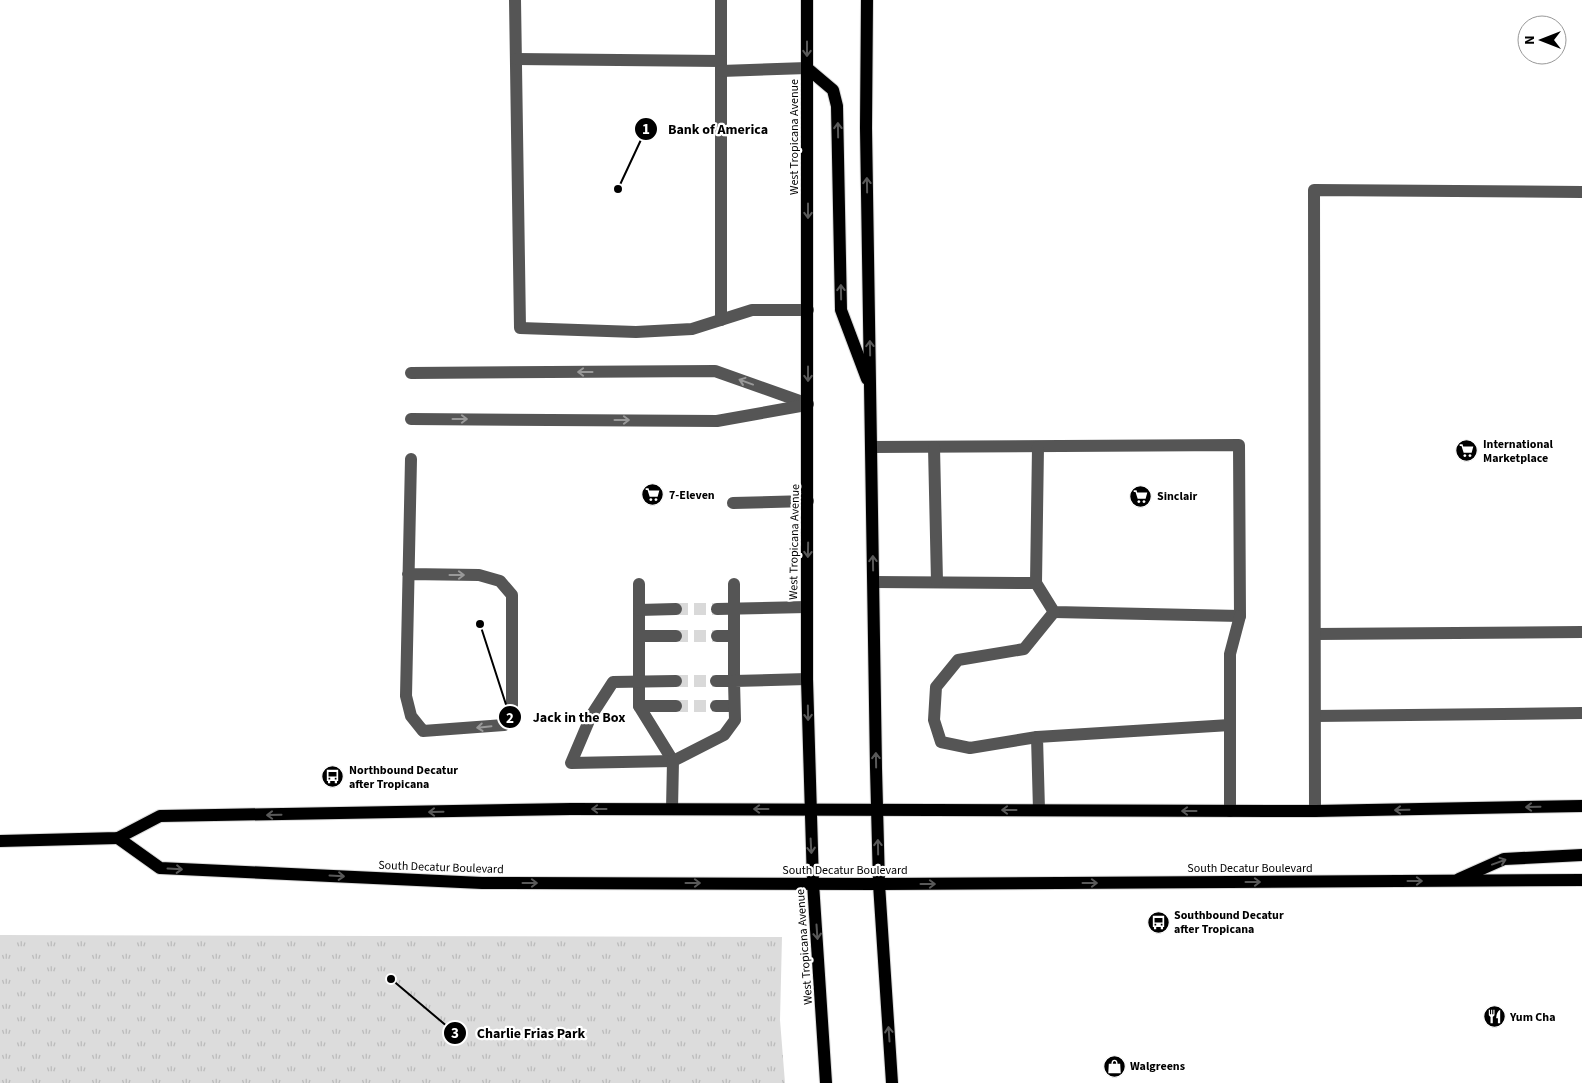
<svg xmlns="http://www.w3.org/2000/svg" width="1582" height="1083" font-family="'Source Sans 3',sans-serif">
<defs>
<pattern id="grass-tufts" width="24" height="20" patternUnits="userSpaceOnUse" patternTransform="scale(1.25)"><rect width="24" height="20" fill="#dcdcdc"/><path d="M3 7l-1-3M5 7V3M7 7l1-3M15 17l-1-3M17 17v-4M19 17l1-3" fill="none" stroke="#bbb"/></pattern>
</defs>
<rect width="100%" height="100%" fill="#fff"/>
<polygon fill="url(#grass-tufts)" points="0,935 782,937 780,1020 785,1083 0,1083"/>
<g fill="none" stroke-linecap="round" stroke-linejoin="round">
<g stroke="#d9d9d9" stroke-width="12" stroke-dasharray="12 6" stroke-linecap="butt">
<polyline points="676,609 717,609"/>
<polyline points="676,636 717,636"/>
<polyline points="676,681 716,681"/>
<polyline points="676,706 716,706"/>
</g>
<defs>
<g id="major">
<polyline points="807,0 807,679 813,883 826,1083"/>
<polyline points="867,0 866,128 876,768 879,884 892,1083"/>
<polyline points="807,68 833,90 837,106 841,310 867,379"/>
<polyline points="118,838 160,868 482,883 879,884 1582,880"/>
<polyline points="0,841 118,838 160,816 571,809 1315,811 1582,806"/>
<polyline points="1459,879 1504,859 1582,855"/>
</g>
</defs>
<use href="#major" stroke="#dbdbdb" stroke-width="14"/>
<g stroke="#555" stroke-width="12">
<polyline points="515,0 520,328 636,332 692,329 752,310 808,310"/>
<polyline points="721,0 721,320"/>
<polyline points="516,59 721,61"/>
<polyline points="721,71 807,68"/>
<polyline points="411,373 715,371 808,404"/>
<polyline points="411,419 717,421 806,405"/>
<polyline points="871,447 1239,445 1240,616 1054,612 1036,583 874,582"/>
<polyline points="934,447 937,582"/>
<polyline points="733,503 808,501"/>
<polyline points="408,574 479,575 500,581 512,595 512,705 504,725 423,731 411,716 406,696 411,459"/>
<polyline points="1036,583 1038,447"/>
<polyline points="639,584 639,706 673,761"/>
<polyline points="717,609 807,607"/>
<polyline points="639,610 676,609"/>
<polyline points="1315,634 1582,632"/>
<polyline points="639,636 676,636"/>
<polyline points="717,636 734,636"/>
<polyline points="716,681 734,681 734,584"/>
<polyline points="639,706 676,706"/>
<polyline points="716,706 734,706"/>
<polyline points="1315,716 1582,713"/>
<polyline points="1037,737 970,748 941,742 934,720 936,687 958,660 1024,649 1054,612"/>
<polyline points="673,761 571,763 591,716 613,682 676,681"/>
<polyline points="672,809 673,761 724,735 735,720 734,681 807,679"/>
<polyline points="1039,810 1037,737 1230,725"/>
<polyline points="1230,811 1230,654 1240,616"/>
<polyline points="1315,811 1314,190 1582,192"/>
</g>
<use href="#major" stroke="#000" stroke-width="12"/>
</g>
<defs><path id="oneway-shaft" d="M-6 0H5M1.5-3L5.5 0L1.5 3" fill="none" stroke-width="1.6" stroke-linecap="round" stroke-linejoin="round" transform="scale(1.25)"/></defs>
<g stroke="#595959">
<use href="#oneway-shaft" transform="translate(807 49) rotate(90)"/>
<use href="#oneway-shaft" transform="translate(838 130) rotate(-91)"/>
<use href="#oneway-shaft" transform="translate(867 185) rotate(-91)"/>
<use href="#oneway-shaft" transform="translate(808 211) rotate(90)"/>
<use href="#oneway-shaft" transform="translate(841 292) rotate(-91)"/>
<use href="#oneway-shaft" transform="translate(870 348) rotate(-91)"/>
<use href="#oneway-shaft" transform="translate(808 374) rotate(90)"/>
<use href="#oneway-shaft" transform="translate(808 550) rotate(91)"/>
<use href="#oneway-shaft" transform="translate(873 563) rotate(-91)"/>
<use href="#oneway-shaft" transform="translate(808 713) rotate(89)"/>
<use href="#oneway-shaft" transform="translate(876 760) rotate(-91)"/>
<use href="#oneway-shaft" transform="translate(1533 807) rotate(179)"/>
<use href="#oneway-shaft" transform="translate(599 809) rotate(180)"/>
<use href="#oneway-shaft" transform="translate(761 809) rotate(180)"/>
<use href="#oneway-shaft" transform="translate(1009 810) rotate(-180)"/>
<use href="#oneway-shaft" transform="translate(1402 810) rotate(179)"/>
<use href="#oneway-shaft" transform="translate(1189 811) rotate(-180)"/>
<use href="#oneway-shaft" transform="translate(436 812) rotate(179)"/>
<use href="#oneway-shaft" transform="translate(274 815) rotate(179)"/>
<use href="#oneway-shaft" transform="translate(811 846) rotate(87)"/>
<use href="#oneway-shaft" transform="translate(878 847) rotate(-91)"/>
<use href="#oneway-shaft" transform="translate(1499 862) rotate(-20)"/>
<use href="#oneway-shaft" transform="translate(175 869) rotate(3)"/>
<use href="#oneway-shaft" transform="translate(337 876) rotate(3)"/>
<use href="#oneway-shaft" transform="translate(1415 881)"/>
<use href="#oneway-shaft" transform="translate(1253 882)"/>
<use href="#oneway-shaft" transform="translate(530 883)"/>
<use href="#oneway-shaft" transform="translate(693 883)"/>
<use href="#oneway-shaft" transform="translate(1090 883)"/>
<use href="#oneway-shaft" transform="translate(928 884)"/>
<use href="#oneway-shaft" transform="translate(817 932) rotate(86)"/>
<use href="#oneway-shaft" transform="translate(889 1034) rotate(-94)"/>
</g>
<g stroke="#999">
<use href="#oneway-shaft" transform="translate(585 372) rotate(180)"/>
<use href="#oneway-shaft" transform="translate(746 382) rotate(-160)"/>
<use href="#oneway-shaft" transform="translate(460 419)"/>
<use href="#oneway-shaft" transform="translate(622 420)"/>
<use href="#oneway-shaft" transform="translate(457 575)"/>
<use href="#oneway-shaft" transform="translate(484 727) rotate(174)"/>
</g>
<defs>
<symbol id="supermarket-disc" viewBox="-11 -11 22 22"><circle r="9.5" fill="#000" stroke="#fff"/><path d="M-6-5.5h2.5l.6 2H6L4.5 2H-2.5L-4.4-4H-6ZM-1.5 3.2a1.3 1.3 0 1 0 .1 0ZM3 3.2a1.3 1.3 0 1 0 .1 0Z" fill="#fff"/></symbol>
<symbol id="bus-disc" viewBox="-11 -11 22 22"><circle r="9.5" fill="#000" stroke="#fff"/><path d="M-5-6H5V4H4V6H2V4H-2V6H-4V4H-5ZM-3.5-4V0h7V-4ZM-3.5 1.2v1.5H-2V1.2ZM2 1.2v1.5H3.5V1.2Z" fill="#fff"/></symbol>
<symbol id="restaurant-disc" viewBox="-11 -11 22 22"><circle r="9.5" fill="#000" stroke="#fff"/><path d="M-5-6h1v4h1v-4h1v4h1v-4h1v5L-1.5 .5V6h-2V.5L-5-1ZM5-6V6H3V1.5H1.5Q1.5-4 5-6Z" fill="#fff"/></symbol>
<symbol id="shop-disc" viewBox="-11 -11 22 22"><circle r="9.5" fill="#000" stroke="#fff"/><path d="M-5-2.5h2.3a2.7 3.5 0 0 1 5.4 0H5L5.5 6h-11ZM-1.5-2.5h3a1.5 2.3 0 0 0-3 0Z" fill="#fff"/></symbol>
</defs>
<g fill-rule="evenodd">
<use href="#supermarket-disc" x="1454" y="438" width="25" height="25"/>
<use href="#supermarket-disc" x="640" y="482" width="25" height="25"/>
<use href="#supermarket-disc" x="1128" y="484" width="25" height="25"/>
<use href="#bus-disc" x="320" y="764" width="25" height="25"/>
<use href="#bus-disc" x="1146" y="910" width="25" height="25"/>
<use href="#restaurant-disc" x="1482" y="1004" width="25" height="25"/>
<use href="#shop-disc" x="1102" y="1054" width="25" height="25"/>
</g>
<g text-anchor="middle" stroke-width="4.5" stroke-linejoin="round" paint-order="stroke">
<g font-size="12" fill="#000" stroke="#fff">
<text transform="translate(794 137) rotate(-90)" y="4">West Tropicana Avenue</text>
<text transform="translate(794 542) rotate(-89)" y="4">West Tropicana Avenue</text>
<text transform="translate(441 867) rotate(2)" y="4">South Decatur Boulevard</text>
<text x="1250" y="872">South Decatur Boulevard</text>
<text x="845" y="874">South Decatur Boulevard</text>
<text transform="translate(804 947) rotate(-94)" y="4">West Tropicana Avenue</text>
</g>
<g font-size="12" font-weight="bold" fill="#000" stroke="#fff" text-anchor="start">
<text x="1483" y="448">International<tspan x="1483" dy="14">Marketplace</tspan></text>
<text x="669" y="499">7-Eleven</text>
<text x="1157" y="500">Sinclair</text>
<text x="349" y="774">Northbound Decatur<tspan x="349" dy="14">after Tropicana</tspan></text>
<text x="1174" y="919">Southbound Decatur<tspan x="1174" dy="14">after Tropicana</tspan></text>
<text x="1510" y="1021">Yum Cha</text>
<text x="1130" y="1070">Walgreens</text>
</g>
</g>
<path fill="none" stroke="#000" stroke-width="2" d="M618 189L646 129M480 624L510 717M391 979L455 1033"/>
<g fill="#000" stroke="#fff" stroke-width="2">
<circle cx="618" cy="189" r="5"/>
<circle cx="480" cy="624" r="5"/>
<circle cx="391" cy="979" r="5"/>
<circle cx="646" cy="129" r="12"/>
<circle cx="510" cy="717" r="12"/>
<circle cx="455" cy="1033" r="12"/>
</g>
<g font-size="15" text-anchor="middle" font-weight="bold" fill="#fff">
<text x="646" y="134">1</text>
<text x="510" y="723">2</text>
<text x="455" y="1038">3</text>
</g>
<g font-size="14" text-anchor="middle" font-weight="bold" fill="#000" stroke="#fff" stroke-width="4.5" stroke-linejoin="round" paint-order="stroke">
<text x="718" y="134">Bank of America</text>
<text x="579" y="722">Jack in the Box</text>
<text x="531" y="1038">Charlie Frias Park</text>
</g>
<g transform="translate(1542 40) rotate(270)"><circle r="24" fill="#ffffff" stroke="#999999"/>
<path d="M0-4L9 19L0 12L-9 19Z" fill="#000000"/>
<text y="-8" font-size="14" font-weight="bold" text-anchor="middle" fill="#000000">N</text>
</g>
</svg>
